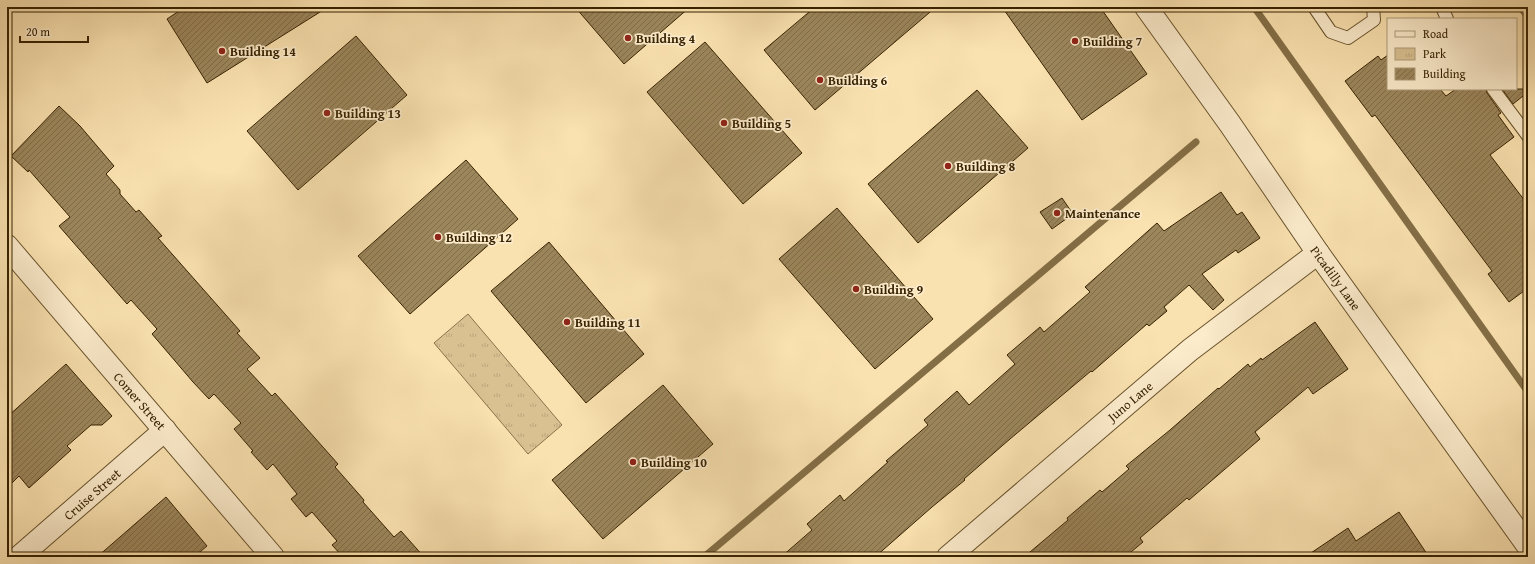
<svg xmlns="http://www.w3.org/2000/svg" width="1535" height="564" font-family="'Gentium Book Plus',serif">
<defs>
<pattern id="park-tufts" width="24" height="20" patternUnits="userSpaceOnUse"><rect width="24" height="20" fill="#d9c192"/><path d="M3 7l-1-3M5 7V3M7 7l1-3M15 17l-1-3M17 17v-4M19 17l1-3" fill="none" stroke="#bba67c"/></pattern>
<pattern id="building-hatch" width="6" height="6" patternUnits="userSpaceOnUse"><rect width="6" height="6" fill="#9c865c"/><path d="M-1 1l2-2M0 6l6-6M5 7l2-2" fill="none" stroke="#806d4a"/></pattern>
</defs>
<rect width="100%" height="100%" fill="#fae2b0"/>
<filter id="stains"><feTurbulence type="fractalNoise" baseFrequency=".005" numOctaves="4"/><feColorMatrix values="0 0 0 0 .2 0 0 0 0 .09 0 0 0 0 .02 0 0 0 .5 -.17"/></filter>
<radialGradient id="worn" r=".72"><stop offset=".6" stop-color="#630" stop-opacity="0"/><stop offset="1" stop-color="#630" stop-opacity=".3"/></radialGradient>
<polygon fill="url(#park-tufts)" stroke="#887249" points="468,314 562,425 528,454 434,343"/>
<g fill="none" stroke-linecap="round" stroke-linejoin="round">
<g stroke="#846e46" stroke-width="7">
<polyline points="1254,7 1528,392"/>
<polyline points="704,557 1196,142"/>
</g>
</g>
<g fill="url(#building-hatch)" stroke="#372200">
<polygon points="185,7 328,7 207,83 167,19"/>
<polygon points="575,7 690,7 624,64"/>
<polygon points="815,7 936,7 815,110 764,50"/>
<polygon points="1002,7 1100,7 1147,74 1082,120"/>
<polygon points="356,36 407,95 298,190 247,131"/>
<polygon points="705,42 802,153 743,204 647,92"/>
<polygon points="1388,55 1388,89 1440,89 1446,96 1456,89 1486,89 1487,93 1501,113 1498,115 1514,137 1490,155 1528,205 1528,288 1509,302 1488,274 1492,271 1375,115 1372,117 1345,81 1378,56 1381,60"/>
<polygon points="1502,89 1528,89 1528,92 1513,104"/>
<polygon points="977,90 1028,148 918,243 868,184"/>
<polygon points="59,106 80,126 114,166 106,174 120,190 120,194 136,212 139,210 162,236 158,238 240,331 237,333 260,358 247,369 272,396 275,393 338,464 335,467 364,500 363,502 394,537 401,531 424,557 343,557 332,545 337,541 312,512 306,517 291,499 297,494 273,464 267,470 251,452 253,451 234,429 241,423 214,394 209,399 193,382 152,334 157,329 131,300 127,304 59,226 70,217 29,170 28,172 11,156"/>
<polygon points="466,160 518,219 410,314 358,256"/>
<polygon points="1221,192 1237,215 1242,212 1260,238 1238,253 1236,250 1202,274 1224,300 1213,310 1189,285 1164,307 1167,311 1149,326 1147,324 1092,372 1091,371 1010,439 964,479 965,480 932,507 875,557 781,557 812,530 807,524 840,495 844,501 888,462 886,461 928,425 924,420 957,391 969,405 1015,364 1007,355 1040,327 1044,332 1090,292 1085,287 1157,223 1164,231"/>
<polygon points="1062,198 1073,214 1052,229 1040,212"/>
<polygon points="837,208 933,319 875,369 779,259"/>
<polygon points="549,242 644,354 586,403 491,291"/>
<polygon points="1315,322 1348,369 1313,394 1308,387 1255,432 1260,439 1189,500 1187,498 1140,538 1143,542 1125,557 1024,557 1068,520 1067,518 1100,490 1102,492 1129,469 1126,466 1170,430 1218,388 1219,389 1248,364 1250,367 1261,358 1262,360"/>
<polygon points="66,364 112,416 102,425 91,425 67,446 71,450 29,488 19,476 7,488 7,417"/>
<polygon points="663,385 713,444 603,539 552,480"/>
<polygon points="166,497 207,546 194,557 97,557"/>
<polygon points="1399,512 1429,557 1305,557 1348,528 1356,541"/>
</g>
<g fill="none" stroke-linecap="round" stroke-linejoin="round">
<defs>
<g id="lane">
<polyline points="1314,7 1331,32 1348,38 1374,20 1373,7"/>
<polyline points="1442,7 1447,19"/>
<polyline points="1525,7 1528,11"/>
<polyline points="1493,89 1528,136"/>
</g>
<g id="street">
<polyline points="1146,7 1230,124 1318,253 1528,546"/>
<polyline points="7,246 273,557"/>
<polyline points="19,557 165,430"/>
<polyline points="948,557 1190,350 1318,253"/>
</g>
</defs>
<use href="#lane" stroke="#68522c" stroke-width="14"/>
<use href="#street" stroke="#68522c" stroke-width="24"/>
<use href="#lane" stroke="#fceccc" stroke-width="12"/>
<use href="#street" stroke="#fceccc" stroke-width="22"/>
</g>
<g fill="#8f2418" stroke="#fceccc" stroke-width="1.5">
<circle cx="628" cy="38" r="4"/>
<circle cx="1075" cy="41" r="4"/>
<circle cx="222" cy="51" r="4"/>
<circle cx="820" cy="80" r="4"/>
<circle cx="327" cy="113" r="4"/>
<circle cx="724" cy="123" r="4"/>
<circle cx="948" cy="166" r="4"/>
<circle cx="1057" cy="213" r="4"/>
<circle cx="438" cy="237" r="4"/>
<circle cx="856" cy="289" r="4"/>
<circle cx="567" cy="322" r="4"/>
<circle cx="633" cy="462" r="4"/>
</g>
<g text-anchor="middle" stroke-width="3.5" stroke-linejoin="round" paint-order="stroke">
<g font-size="13" font-weight="bold" fill="#372200" stroke="#fceccc" text-anchor="start">
<text x="636" y="43">Building 4</text>
<text x="1083" y="46">Building 7</text>
<text x="230" y="56">Building 14</text>
<text x="828" y="85">Building 6</text>
<text x="335" y="118">Building 13</text>
<text x="732" y="128">Building 5</text>
<text x="956" y="171">Building 8</text>
<text x="1065" y="218">Maintenance</text>
<text x="446" y="242">Building 12</text>
<text x="864" y="294">Building 9</text>
<text x="575" y="327">Building 11</text>
<text x="641" y="467">Building 10</text>
</g>
<g font-size="13" fill="#372200" stroke="#fceccc">
<text transform="translate(1336 278) rotate(54)" y="5">Picadilly Lane</text>
<text transform="translate(140 401) rotate(49)" y="5">Comer Street</text>
<text transform="translate(1130 401) rotate(-40)" y="5">Juno Lane</text>
<text transform="translate(92 494) rotate(-41)" y="5">Cruise Street</text>
</g>
</g>
<rect width="1535" height="564" fill="none" stroke="#fae2b0" stroke-width="24"/>
<rect x="8" y="8" width="1519" height="548" fill="none" stroke="#372200" stroke-width="2"/>
<rect x="12" y="12" width="1511" height="540" fill="none" stroke="#372200"/>
<rect x="1387" y="18" width="130" height="72" fill="#fceccc" stroke="#ad9b7a"/>
<rect x="1395" y="31" width="20" height="6" fill="#fceccc" stroke="#ad9b7a"/>
<text x="1423" y="38" font-size="12" fill="#372200">Road</text>
<rect x="1395" y="48" width="20" height="12" fill="url(#park-tufts)" stroke="#ad9b7a"/>
<text x="1423" y="58" font-size="12" fill="#372200">Park</text>
<rect x="1395" y="68" width="20" height="12" fill="url(#building-hatch)" stroke="#ad9b7a"/>
<text x="1423" y="78" font-size="12" fill="#372200">Building</text>
<path d="M20 36v6h68v-6" fill="none" stroke="#372200" stroke-width="2"/>
<text x="26" y="36" font-size="12" fill="#372200" stroke="#fceccc" stroke-width="3" paint-order="stroke">20 m</text>
<rect width="100%" height="100%" filter="url(#stains)"/>
<rect width="100%" height="100%" fill="url(#worn)"/>
</svg>
